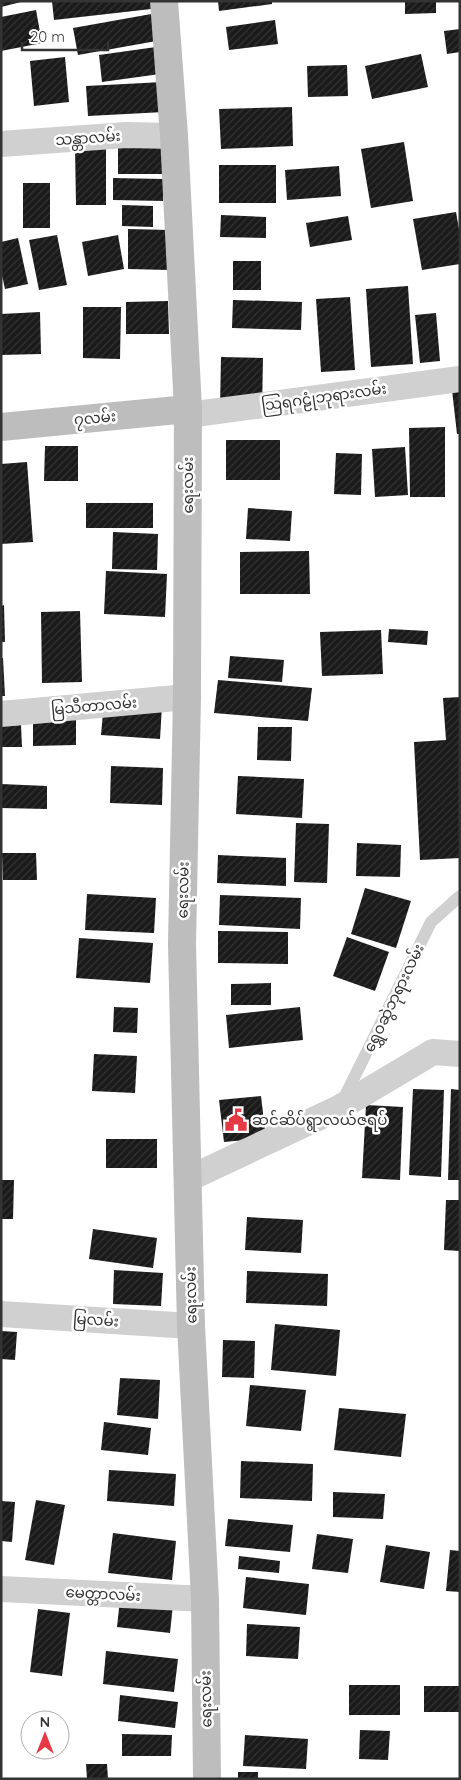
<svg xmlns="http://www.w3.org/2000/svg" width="461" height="1780" font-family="Quicksand,'Noto Sans Myanmar',sans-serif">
<defs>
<pattern id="building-hatch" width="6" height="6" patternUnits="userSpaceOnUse" patternTransform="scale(1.25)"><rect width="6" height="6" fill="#1a1a1a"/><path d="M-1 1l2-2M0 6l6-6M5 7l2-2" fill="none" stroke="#333"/></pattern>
</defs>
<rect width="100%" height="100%" fill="#fff"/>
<g fill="url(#building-hatch)">
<polygon points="1,1 21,1 21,2 1,7"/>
<polygon points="52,1 159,1 160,8 54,20"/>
<polygon points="218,1 272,1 272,4 219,11"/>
<polygon points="405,1 436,1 436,13 405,14"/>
<polygon points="36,10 42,43 1,51 1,17"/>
<polygon points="157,13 162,40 78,55 73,28"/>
<polygon points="275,20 278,44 229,50 226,27"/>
<polygon points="460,29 460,52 447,54 444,31"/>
<polygon points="156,47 160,74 102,82 99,55"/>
<polygon points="421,54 428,87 372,99 365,66"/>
<polygon points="65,57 69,102 34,106 30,61"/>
<polygon points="347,65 348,96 308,97 307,66"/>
<polygon points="163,82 164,112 88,116 86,86"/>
<polygon points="292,107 293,146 221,149 219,109"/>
<rect x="118" y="138" width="47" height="36"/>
<polygon points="404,142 413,201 371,208 361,149"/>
<polygon points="75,147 106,147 106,205 76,205"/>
<rect x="219" y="165" width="57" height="38"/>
<polygon points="339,166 341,196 287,200 285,170"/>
<polygon points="113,178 163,179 163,201 113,200"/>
<rect x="23" y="183" width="27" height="45"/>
<polygon points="122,205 153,206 153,227 122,226"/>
<polygon points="456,212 460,235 460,264 422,270 413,219"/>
<polygon points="221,215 266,217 266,238 220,237"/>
<polygon points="348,216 352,240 310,247 306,223"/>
<polygon points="128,229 169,230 168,270 128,269"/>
<polygon points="57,235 67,285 39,290 29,240"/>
<polygon points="118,235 124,269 88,276 82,242"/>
<polygon points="18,238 28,284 5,289 1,271 1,242"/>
<rect x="233" y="261" width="28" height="29"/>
<polygon points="408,286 413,364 371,367 366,289"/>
<polygon points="350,297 355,370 321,372 316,299"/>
<polygon points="233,300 302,302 301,330 232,328"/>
<polygon points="168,301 169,334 126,334 126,302"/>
<polygon points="83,307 121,307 120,359 83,358"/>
<polygon points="40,312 41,354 1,355 1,314"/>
<polygon points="436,313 440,361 420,363 415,315"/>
<polygon points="221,357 263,358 262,410 220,408"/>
<polygon points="460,389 460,434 457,434 452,390"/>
<polygon points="445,427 445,497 410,497 409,428"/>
<rect x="226" y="440" width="54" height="40"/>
<polygon points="45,446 78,446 78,481 44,481"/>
<polygon points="405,447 408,495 375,497 372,449"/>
<polygon points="336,453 362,454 361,495 334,494"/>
<polygon points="27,462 33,542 1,544 1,464"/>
<rect x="86" y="503" width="67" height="25"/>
<polygon points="248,508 292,511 290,541 246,539"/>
<polygon points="113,532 158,534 157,570 112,569"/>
<polygon points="309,551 310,594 240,594 240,552"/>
<polygon points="106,571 167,574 165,617 104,614"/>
<polygon points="4,605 5,642 1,642 1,606"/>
<polygon points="80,611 82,682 42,683 41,612"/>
<polygon points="389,629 428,631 427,645 388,642"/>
<polygon points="381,630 383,674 322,676 320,632"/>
<polygon points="230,656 284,660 282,682 228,678"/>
<polygon points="1,658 3,658 5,696 1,696"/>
<polygon points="218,680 312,688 308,721 214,713"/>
<polygon points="460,697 460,858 420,860 414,742 446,740 443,698"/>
<polygon points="104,702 162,706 160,739 101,735"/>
<polygon points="76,714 76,745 33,746 33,715"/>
<polygon points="21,725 22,747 1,747 1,726"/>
<polygon points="258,727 292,727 291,761 257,760"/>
<polygon points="111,766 163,768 162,805 110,803"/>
<polygon points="238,776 304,779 302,818 236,814"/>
<polygon points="1,784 47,786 47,809 1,808"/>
<polygon points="296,823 329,824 327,883 294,882"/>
<polygon points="357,843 401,845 400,877 356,876"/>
<polygon points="2,853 36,853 37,880 3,880"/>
<polygon points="218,855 286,858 286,886 217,883"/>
<polygon points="365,888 411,901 396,948 351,934"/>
<polygon points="87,894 156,898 154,933 85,930"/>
<polygon points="220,895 301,898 300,929 219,925"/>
<polygon points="218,931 288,932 288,964 218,963"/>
<polygon points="347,937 389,952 375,991 333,976"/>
<polygon points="79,938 153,943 150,983 76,978"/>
<polygon points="271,983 271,1005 231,1005 231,984"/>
<polygon points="114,1007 138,1008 137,1033 113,1032"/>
<polygon points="300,1007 303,1040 229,1048 226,1015"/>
<polygon points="94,1054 137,1056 135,1093 92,1091"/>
<polygon points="413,1089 444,1090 441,1177 409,1175"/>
<polygon points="451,1089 460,1090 460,1180 448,1180"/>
<polygon points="261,1096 266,1138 224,1142 219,1100"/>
<polygon points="366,1105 403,1107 400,1180 362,1178"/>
<rect x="106" y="1139" width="51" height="29"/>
<polygon points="1,1180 14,1180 13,1219 1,1219"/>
<polygon points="446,1200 460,1200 460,1251 444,1250"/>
<polygon points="247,1217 303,1220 301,1253 245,1250"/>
<polygon points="93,1229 157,1238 153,1268 89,1259"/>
<polygon points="114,1270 163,1273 161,1306 113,1304"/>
<polygon points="247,1271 328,1274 327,1306 246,1303"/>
<polygon points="275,1324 340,1330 336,1376 271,1370"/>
<polygon points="1,1331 17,1332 15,1360 1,1359"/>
<polygon points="223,1340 255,1341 254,1378 222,1377"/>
<polygon points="120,1378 160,1380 158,1419 117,1415"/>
<polygon points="250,1385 306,1390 301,1431 246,1426"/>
<polygon points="339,1408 406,1414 401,1457 334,1450"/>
<polygon points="104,1422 151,1428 148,1455 101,1450"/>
<polygon points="241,1461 313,1464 312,1501 240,1498"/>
<polygon points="109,1470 176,1474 174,1506 107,1501"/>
<polygon points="333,1492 385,1494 383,1519 333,1517"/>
<polygon points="36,1500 65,1505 54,1565 25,1560"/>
<polygon points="1,1501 15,1502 12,1542 1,1541"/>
<polygon points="228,1519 293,1525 290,1552 225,1546"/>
<polygon points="113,1533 176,1541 172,1580 108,1573"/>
<polygon points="317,1534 353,1539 348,1573 312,1569"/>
<polygon points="386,1545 430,1552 424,1589 380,1582"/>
<polygon points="450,1550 460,1551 460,1592 446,1591"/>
<polygon points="239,1556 280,1561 279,1573 238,1569"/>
<polygon points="246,1577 309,1584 306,1615 243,1608"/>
<polygon points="121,1590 174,1595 170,1633 117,1627"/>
<polygon points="38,1609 70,1613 62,1676 30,1672"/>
<polygon points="247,1624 300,1627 298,1659 246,1656"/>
<polygon points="106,1651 178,1659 174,1692 103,1684"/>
<rect x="349" y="1685" width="51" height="30"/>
<rect x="424" y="1686" width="36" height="26"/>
<polygon points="120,1695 178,1702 175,1728 118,1721"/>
<polygon points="360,1730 390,1731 388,1760 359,1759"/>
<polygon points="122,1734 172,1735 171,1756 122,1756"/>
<polygon points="245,1735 308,1739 306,1769 243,1766"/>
<polygon points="86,1764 107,1764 108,1779 87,1779"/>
<rect x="238" y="1772" width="20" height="7"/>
</g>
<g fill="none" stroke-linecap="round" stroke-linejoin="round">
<polyline stroke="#d0d0d0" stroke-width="12" points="343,1100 431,922 460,896"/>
<g stroke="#d0d0d0" stroke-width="26">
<polyline points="1,144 126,135 174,136"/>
<polyline points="188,415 460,379"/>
<polyline points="1,714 187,697"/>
<polyline points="188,1179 339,1108 433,1052 460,1054"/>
<polyline points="1,1314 191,1326"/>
<polyline points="1,1589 205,1599"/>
</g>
<g stroke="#bdbdbd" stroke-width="28">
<polyline points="164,1 174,136 188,409 187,697 182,944 191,1326 205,1599 207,1779"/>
<polyline points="1,427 188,409"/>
</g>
</g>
<defs>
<symbol id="civic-bare" viewBox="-9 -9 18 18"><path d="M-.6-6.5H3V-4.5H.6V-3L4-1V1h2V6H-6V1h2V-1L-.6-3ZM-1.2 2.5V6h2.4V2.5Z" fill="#e63946" stroke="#fff" stroke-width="2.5" paint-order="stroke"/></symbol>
</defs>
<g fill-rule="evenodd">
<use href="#civic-bare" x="220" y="1104" width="32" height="32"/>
</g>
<g text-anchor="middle" stroke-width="5" stroke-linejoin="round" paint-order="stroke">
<g font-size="15" fill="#333" stroke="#fff">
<text transform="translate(88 138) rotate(-4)" y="5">သန္တာလမ်း</text>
<text transform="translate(324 397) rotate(-8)" y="5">သြရဂဠုံဘုရားလမ်း</text>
<text transform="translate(95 418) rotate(-5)" y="5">၇လမ်း</text>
<text transform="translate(188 485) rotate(-90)" y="5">ရေးလမ်း</text>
<text transform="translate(94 706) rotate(-5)" y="5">မြသီတာလမ်း</text>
<text transform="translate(183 890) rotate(-89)" y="5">ရေးလမ်း</text>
<text transform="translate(394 998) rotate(-64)" y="5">ရွှေဝဆွဲဘုရားလမ်း</text>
<text transform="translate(191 1295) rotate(-91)" y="5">ရေးလမ်း</text>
<text transform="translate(96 1320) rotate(4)" y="5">မြလမ်း</text>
<text transform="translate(103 1594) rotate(3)" y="5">မေတ္တာလမ်း</text>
<text transform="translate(206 1699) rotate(-91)" y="5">ရေးလမ်း</text>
</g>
<g font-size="15" fill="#333" stroke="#fff" text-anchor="start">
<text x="252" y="1125">ဆင်ဆိပ်ရွာလယ်ဇရပ်</text>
</g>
</g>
<rect width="461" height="1780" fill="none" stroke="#333333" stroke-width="5"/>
<g transform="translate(45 1735)"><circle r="24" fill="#ffffff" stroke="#adadad"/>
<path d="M0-4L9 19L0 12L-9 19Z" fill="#e63946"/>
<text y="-8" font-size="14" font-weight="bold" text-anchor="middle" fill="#333333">N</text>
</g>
<path d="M22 42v8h86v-8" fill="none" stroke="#333333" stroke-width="2.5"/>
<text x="30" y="42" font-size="15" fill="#333333" stroke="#ffffff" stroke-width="4" paint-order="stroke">20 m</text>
</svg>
